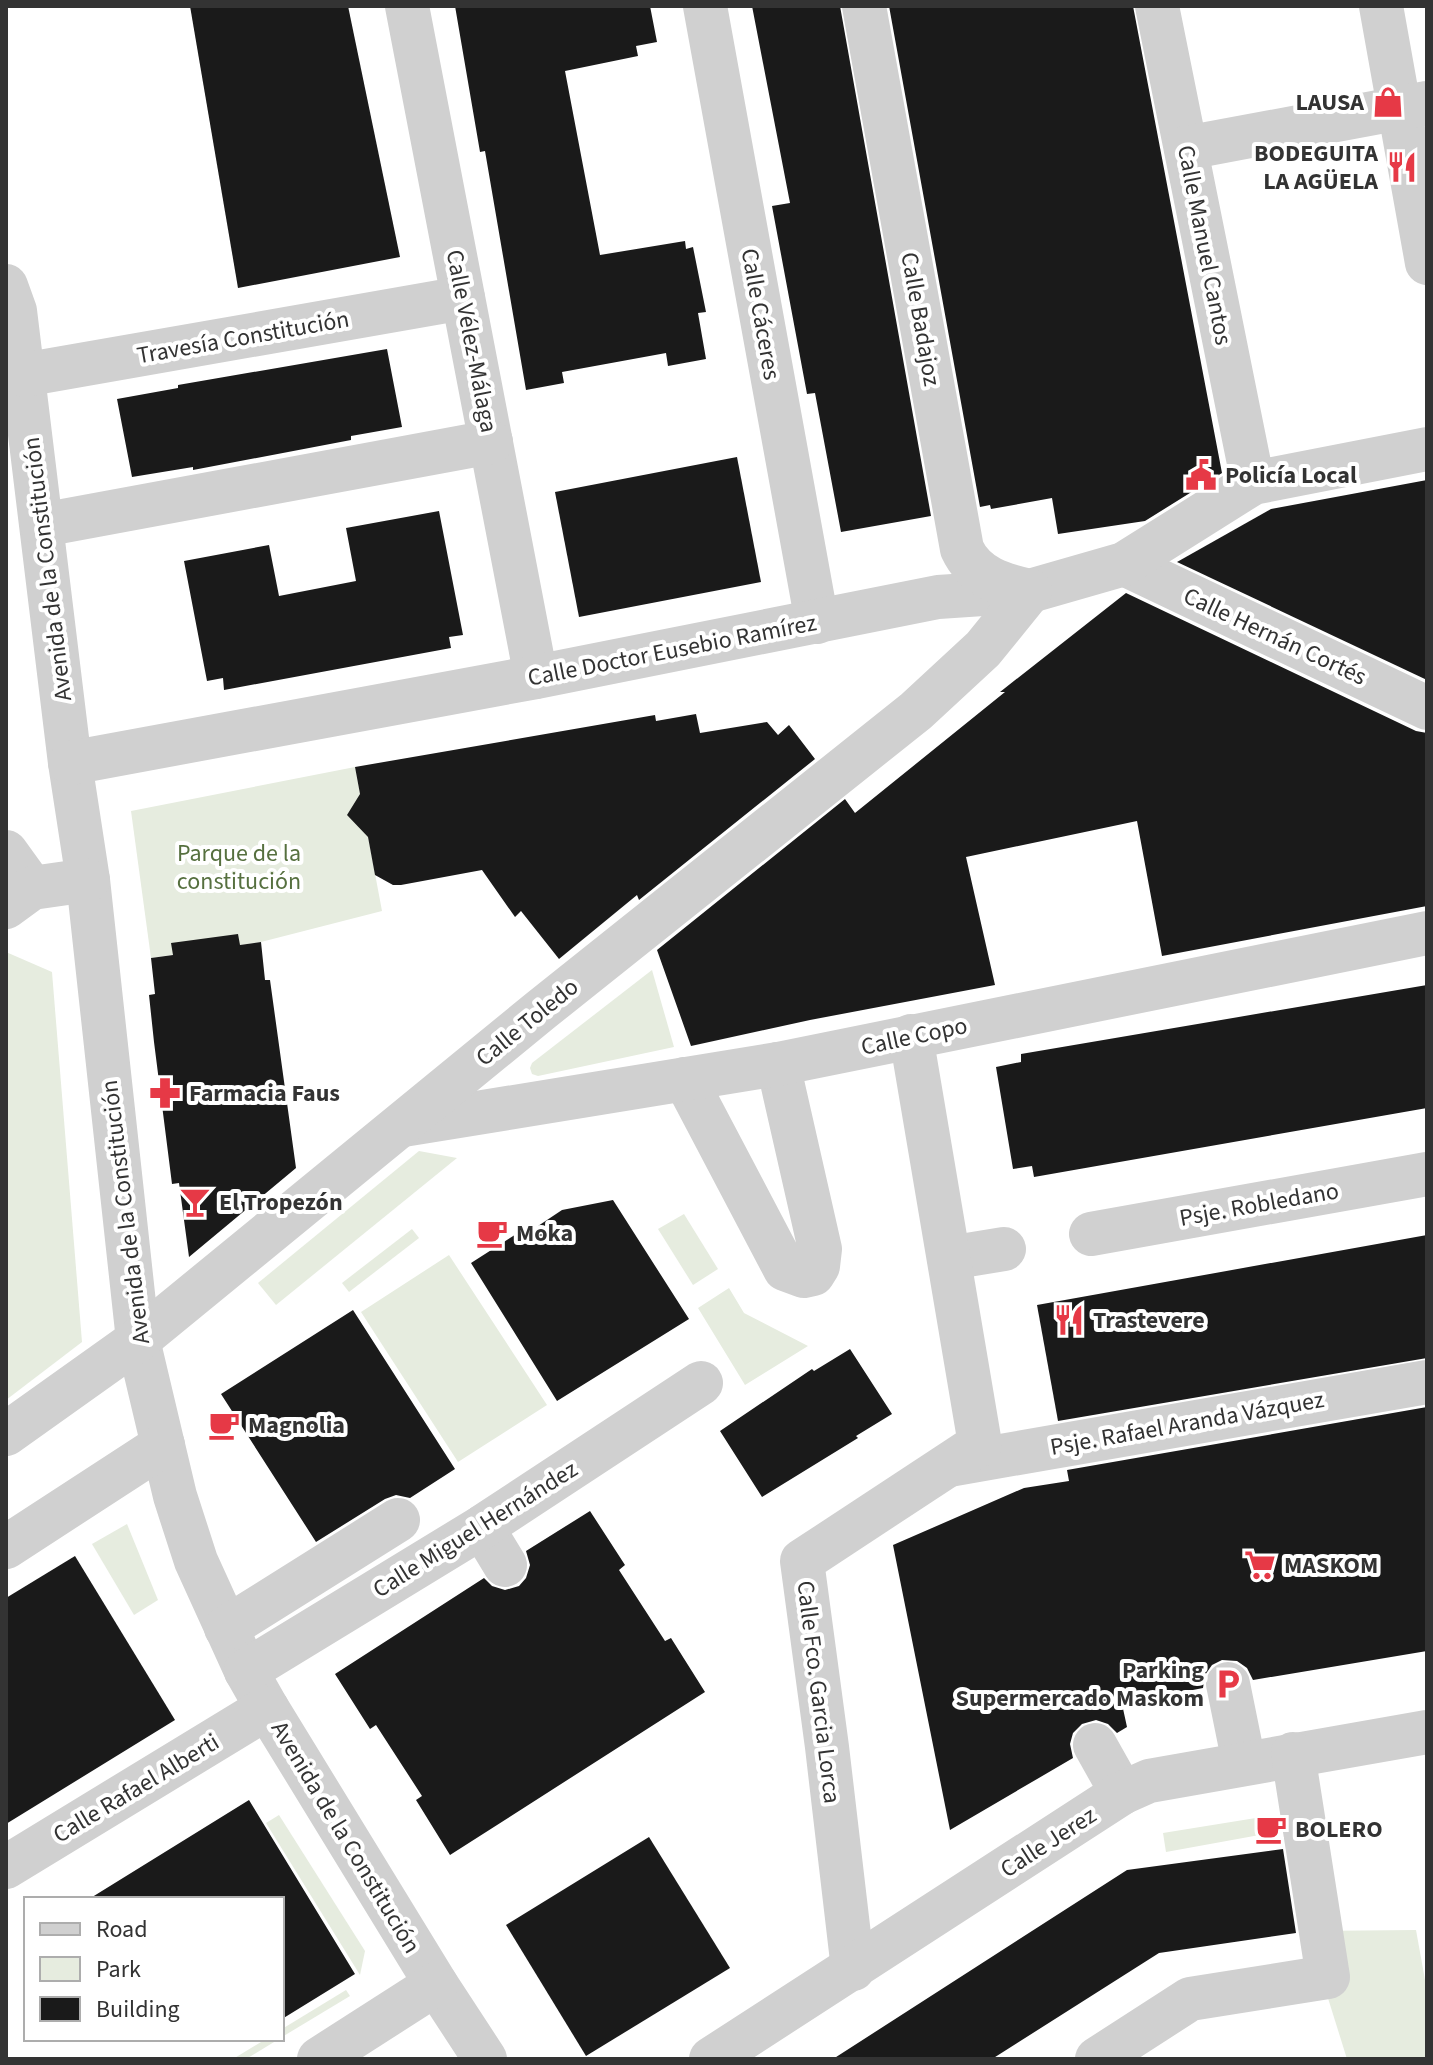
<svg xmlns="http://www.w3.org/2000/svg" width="1433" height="2065" font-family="'Source Sans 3',sans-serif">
<rect width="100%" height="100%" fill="#fff"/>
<g fill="#e6ecdf">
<polygon points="355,767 382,911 261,942 151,958 131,811"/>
<polygon points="6,952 52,972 82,1342 6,1400"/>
<polygon points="652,970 674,1047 538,1076 532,1074 530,1068 532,1063"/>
<polygon points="419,1151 457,1158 276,1305 258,1283"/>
<polygon points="684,1214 718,1269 693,1285 658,1229"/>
<polygon points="412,1229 419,1238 349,1292 342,1283"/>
<polygon points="449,1255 547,1405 458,1462 361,1312"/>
<polygon points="729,1288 744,1313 808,1346 745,1385 698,1308"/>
<polygon points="127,1524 158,1600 134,1615 92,1544"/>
<polygon points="279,1815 365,1951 360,1975 266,1823"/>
<polygon points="1262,1817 1265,1834 1166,1852 1163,1833"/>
<polygon points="1416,1930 1427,1991 1427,2059 1347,2059 1307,1931"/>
<polygon points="346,1990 350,1996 282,2037 282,2029"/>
<polygon points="266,2039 279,2039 246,2059 233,2059"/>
</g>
<g fill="#1a1a1a">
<polygon points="190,6 348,6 400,257 238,288"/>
<polygon points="455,6 650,6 657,42 636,46 638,56 565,71 600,255 685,241 686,249 693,247 706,312 698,313 706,359 668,366 666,353 562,372 564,383 526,390 485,151 480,152"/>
<polygon points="752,6 840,6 931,516 841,532 815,393 807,394 772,206 790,203"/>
<polygon points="889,6 1133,6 1222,473 1145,521 1058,534 1052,498 991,509 990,505 980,507"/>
<polygon points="387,349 402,427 351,436 351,440 193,470 193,467 132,477 117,399 178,388 178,385"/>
<polygon points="737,457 761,582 579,617 555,492"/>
<polygon points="1427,480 1427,680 1177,562 1271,509"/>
<polygon points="439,511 463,635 449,637 451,648 224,690 223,678 207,681 184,561 269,545 279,596 356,581 346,528"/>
<polygon points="1126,593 1416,731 1427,733 1427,906 1162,956 1137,821 966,857 995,985 810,1020 691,1046 657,950 845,799 855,813 1005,692 1000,692"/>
<polygon points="696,714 700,733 767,722 778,735 789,725 815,759 639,900 637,895 559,959 521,911 515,917 482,870 401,885 393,885 375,875 368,837 347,815 360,794 355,767 655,715 656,721"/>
<polygon points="238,934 240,945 261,942 265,980 270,980 296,1168 189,1257 179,1183 172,1184 154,1042 149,995 155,994 151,958 173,955 171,943"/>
<polygon points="1427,985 1427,1108 1034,1177 1032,1166 1013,1169 996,1067 1021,1062 1021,1054"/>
<polygon points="613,1200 689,1319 557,1401 471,1263 532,1224 535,1228 562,1210"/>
<polygon points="1427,1235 1427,1358 1058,1421 1037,1305"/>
<polygon points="353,1310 455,1469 410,1498 396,1495 385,1499 316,1542 221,1394"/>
<polygon points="850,1349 892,1414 856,1436 858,1438 762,1497 720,1431 812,1369 814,1371"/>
<polygon points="1427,1407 1427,1651 1253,1680 1247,1668 1237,1661 1222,1660 1212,1665 1205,1675 1203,1688 1122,1704 1127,1727 1117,1733 1108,1724 1096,1720 1082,1724 1073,1733 1070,1744 1073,1758 950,1830 893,1545 1024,1488 1069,1481 1067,1470"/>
<polygon points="590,1511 625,1565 619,1570 665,1641 671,1638 705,1692 450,1855 416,1800 422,1796 376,1725 370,1729 335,1674 484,1578 492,1586 505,1590 519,1586 526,1578 530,1565 526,1551"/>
<polygon points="75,1556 175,1720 6,1824 6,1598"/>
<polygon points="249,1800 355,1974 282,2019 282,1899 89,1899"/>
<polygon points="649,1837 730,1968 586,2056 506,1925"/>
<polygon points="1283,1849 1296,1933 1159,1953 992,2059 833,2059 1127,1870"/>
</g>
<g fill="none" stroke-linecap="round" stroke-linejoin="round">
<g stroke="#d0d0d0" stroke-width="44">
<polyline points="407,6 536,677"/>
<polyline points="705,6 817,622"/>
<polyline points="1157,6 1253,483"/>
<polyline points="1381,6 1427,263"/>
<polyline points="1186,148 1427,103"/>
<polyline points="6,286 15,311 70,763 88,880 138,1340 175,1496 196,1561 246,1671 267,1708 436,1984 485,2059"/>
<polyline points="23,375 463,298"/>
<polyline points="42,525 491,442"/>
<polyline points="1124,564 1427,708"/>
<polyline points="70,763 536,677 938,597 1030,591 1124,564 1253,483 1427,449"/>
<polyline points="6,852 32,888"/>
<polyline points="6,907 32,888 88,880"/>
<polyline points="685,1079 785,1269 804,1276 813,1274 818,1266 820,1249 778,1064"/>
<polyline points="403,1125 778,1064 1427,933"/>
<polyline points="1091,1234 1427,1174"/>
<polyline points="949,1258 1004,1249"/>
<path d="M6,1434L138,1340L541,1010L916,711L983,649L1030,591C1002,585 975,577 962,549L864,6"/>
<polyline points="949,1465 1427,1382"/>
<polyline points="482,1527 505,1565"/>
<polyline points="6,1547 163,1445"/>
<polyline points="226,1628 398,1520"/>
<polyline points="246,1671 482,1527 701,1383"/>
<polyline points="1228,1684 1244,1763"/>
<polyline points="1095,1745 1122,1793"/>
<polyline points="6,1867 267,1708"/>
<polyline points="853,1969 827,1747 802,1561 980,1444 911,1036"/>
<polyline points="319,2059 436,1984"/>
<polyline points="711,2059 1122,1793 1149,1781 1427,1732"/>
<polyline points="1097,2059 1190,1999 1328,1977 1293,1754"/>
</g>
</g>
<defs>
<symbol id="shop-bare" viewBox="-9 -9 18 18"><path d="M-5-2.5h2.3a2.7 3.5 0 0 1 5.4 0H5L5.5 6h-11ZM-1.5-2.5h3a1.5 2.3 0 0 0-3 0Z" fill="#e63946" stroke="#fff" stroke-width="2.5" paint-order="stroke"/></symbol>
<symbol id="restaurant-bare" viewBox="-9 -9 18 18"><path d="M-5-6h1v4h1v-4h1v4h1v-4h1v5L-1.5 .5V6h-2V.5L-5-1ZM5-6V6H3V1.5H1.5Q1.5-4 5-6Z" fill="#e63946" stroke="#fff" stroke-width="2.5" paint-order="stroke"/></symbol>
<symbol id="civic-bare" viewBox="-9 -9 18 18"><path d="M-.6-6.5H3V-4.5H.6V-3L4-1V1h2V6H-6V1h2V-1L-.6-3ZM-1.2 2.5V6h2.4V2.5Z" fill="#e63946" stroke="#fff" stroke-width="2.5" paint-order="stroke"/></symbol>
<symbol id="pharmacy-bare" viewBox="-9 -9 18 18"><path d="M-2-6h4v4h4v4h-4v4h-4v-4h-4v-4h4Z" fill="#e63946" stroke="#fff" stroke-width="2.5" paint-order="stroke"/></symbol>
<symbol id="bar-bare" viewBox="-9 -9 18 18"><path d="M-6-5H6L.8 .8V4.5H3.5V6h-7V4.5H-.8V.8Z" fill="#e63946" stroke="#fff" stroke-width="2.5" paint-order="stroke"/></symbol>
<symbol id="cafe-bare" viewBox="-9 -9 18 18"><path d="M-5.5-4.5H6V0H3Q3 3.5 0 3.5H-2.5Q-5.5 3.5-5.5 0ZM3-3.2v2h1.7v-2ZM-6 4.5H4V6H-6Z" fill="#e63946" stroke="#fff" stroke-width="2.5" paint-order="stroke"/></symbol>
<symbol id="supermarket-bare" viewBox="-9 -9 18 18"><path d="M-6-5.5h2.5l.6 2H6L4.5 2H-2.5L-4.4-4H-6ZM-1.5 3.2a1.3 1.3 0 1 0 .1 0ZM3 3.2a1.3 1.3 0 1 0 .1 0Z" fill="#e63946" stroke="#fff" stroke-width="2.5" paint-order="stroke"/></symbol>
<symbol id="parking-bare" viewBox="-9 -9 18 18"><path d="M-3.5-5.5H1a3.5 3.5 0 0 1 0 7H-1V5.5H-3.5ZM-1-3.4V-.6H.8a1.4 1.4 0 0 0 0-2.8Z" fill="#e63946" stroke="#fff" stroke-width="2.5" paint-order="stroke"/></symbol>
</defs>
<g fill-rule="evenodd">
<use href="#shop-bare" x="1366" y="80" width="44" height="44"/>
<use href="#restaurant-bare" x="1380" y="145" width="44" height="44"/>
<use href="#civic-bare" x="1179" y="453" width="44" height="44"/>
<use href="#pharmacy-bare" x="143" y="1071" width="44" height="44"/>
<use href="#bar-bare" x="173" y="1180" width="44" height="44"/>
<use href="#cafe-bare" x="470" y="1211" width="44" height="44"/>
<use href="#restaurant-bare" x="1047" y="1298" width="44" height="44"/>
<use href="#cafe-bare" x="202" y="1403" width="44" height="44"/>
<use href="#supermarket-bare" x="1238" y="1543" width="44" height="44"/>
<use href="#parking-bare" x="1206" y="1662" width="44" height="44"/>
<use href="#cafe-bare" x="1249" y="1807" width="44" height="44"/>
</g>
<g text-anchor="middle" stroke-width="8" stroke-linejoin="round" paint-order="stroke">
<g font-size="24" font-weight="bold" fill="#333" stroke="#fff" text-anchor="start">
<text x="1364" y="110" text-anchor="end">LAUSA</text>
<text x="1378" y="161" text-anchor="end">BODEGUITA<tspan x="1378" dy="28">LA AGÜELA</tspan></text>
<text x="1225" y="483">Policía Local</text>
<text x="189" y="1101">Farmacia Faus</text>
<text x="219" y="1210">El Tropezón</text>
<text x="516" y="1241">Moka</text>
<text x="1093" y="1328">Trastevere</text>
<text x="248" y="1433">Magnolia</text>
<text x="1284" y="1573">MASKOM</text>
<text x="1204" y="1678" text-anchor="end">Parking<tspan x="1204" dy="28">Supermercado Maskom</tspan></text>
<text x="1295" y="1837">BOLERO</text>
</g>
<g font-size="24" fill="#333" stroke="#fff">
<text transform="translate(1205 245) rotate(79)" y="8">Calle Manuel Cantos</text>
<text transform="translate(761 314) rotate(80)" y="8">Calle Cáceres</text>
<text transform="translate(921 319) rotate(80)" y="8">Calle Badajoz</text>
<text transform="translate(243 337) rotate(-10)" y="8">Travesía Constitución</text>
<text transform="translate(472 341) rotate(79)" y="8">Calle Vélez-Málaga</text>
<text transform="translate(47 569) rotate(-97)" y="8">Avenida de la Constitución</text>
<text transform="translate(1275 636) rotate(25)" y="8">Calle Hernán Cortés</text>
<text transform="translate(672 650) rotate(-11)" y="8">Calle Doctor Eusebio Ramírez</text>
<text transform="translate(527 1022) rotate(-39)" y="8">Calle Toledo</text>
<text transform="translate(914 1036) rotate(-12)" y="8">Calle Copo</text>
<text transform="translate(1259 1204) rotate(-10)" y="8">Psje. Robledano</text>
<text transform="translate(125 1212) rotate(-97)" y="8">Avenida de la Constitución</text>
<text transform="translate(1187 1423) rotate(-10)" y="8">Psje. Rafael Aranda Vázquez</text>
<text transform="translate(475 1529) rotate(-32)" y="8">Calle Miguel Hernández</text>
<text transform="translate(819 1692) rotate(83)" y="8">Calle Fco. Garcia Lorca</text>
<text transform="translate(136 1788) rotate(-31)" y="8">Calle Rafael Alberti</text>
<text transform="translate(346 1837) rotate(59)" y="8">Avenida de la Constitución</text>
<text transform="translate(1048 1842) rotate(-33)" y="8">Calle Jerez</text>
</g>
<g font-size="24" fill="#56703f" stroke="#fff">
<text x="239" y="861">Parque de la<tspan x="239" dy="28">constitución</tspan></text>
</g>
</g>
<rect width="1433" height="2065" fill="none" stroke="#333333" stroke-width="16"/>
<rect x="24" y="1897" width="260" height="144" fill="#ffffff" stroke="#adadad" stroke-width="2"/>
<rect x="40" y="1923" width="40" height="12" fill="#d0d0d0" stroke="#adadad" stroke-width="2"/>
<text x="96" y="1937" font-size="24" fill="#333333">Road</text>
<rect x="40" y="1957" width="40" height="24" fill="#e6ecdf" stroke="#adadad" stroke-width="2"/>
<text x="96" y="1977" font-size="24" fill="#333333">Park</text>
<rect x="40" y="1997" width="40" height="24" fill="#1a1a1a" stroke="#adadad" stroke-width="2"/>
<text x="96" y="2017" font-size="24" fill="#333333">Building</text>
</svg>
